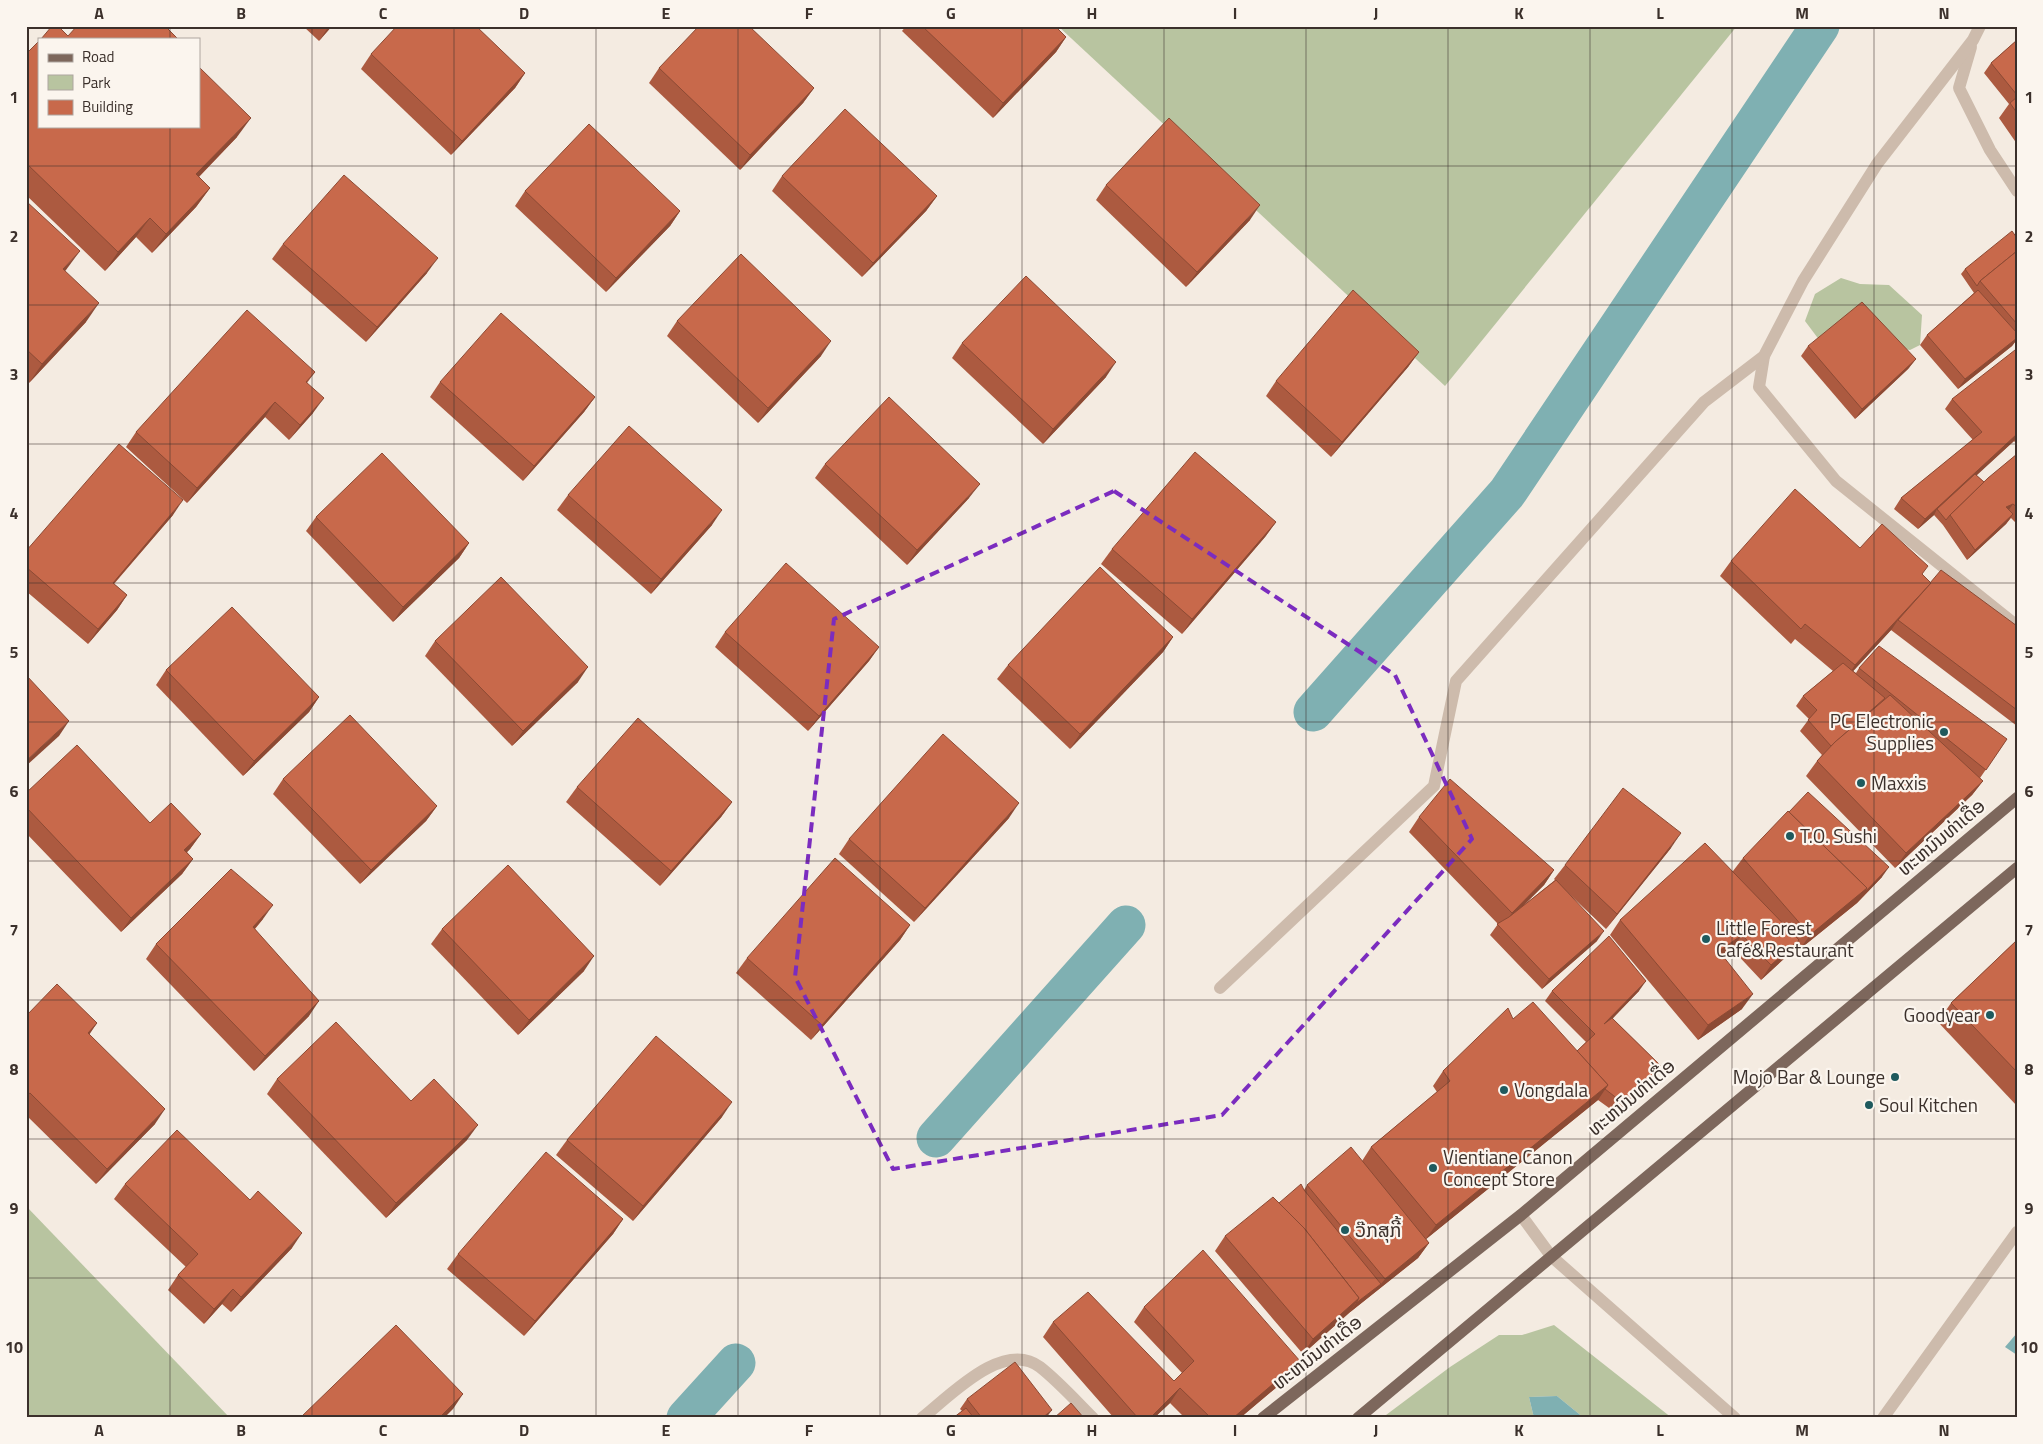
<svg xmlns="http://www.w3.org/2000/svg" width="2043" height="1444" font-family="'Titillium Web','Noto Sans Lao',sans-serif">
<rect width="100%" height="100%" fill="#f4ebe1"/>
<g fill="#b8c4a0">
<polygon points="1058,26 1737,26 1445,386"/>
<polygon points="1841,278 1860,284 1889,285 1922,315 1920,345 1910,350 1886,346 1820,341 1805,321 1815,294"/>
<polygon points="26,1206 230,1418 26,1418"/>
<polygon points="1554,1325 1672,1418 1584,1418 1557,1396 1529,1397 1534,1418 1382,1418 1450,1367 1499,1335 1522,1335"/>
</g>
<g fill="#7fb0b2">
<polygon points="2017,1333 2017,1355 2005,1347"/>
<polygon points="1557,1396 1584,1418 1534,1418 1529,1397"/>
</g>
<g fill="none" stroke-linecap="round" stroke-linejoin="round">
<g stroke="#7fb0b2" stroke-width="39">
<polyline points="1313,712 1507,493 1820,26"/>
<polyline points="936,1138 1126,925"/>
<polyline points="686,1418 736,1363"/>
</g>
<g stroke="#cdbbac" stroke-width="12">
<path d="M922,1418C950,1396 1003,1339 1040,1367C1059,1382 1076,1401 1093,1418"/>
<polyline points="1883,1418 2017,1232"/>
</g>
<g stroke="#cdbbac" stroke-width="12">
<polyline points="1971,47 1959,88 1990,150 2017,191"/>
<polyline points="1764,356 1759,387 1836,481 2017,626"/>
<polyline points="1220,988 1434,786 1456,681 1704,402 1764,356 1803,281 1877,164 1973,40 1980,26"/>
<polyline points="1521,1215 1551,1256 1735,1418"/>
</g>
<g stroke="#7d675c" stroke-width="12">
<polyline points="1263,1418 1521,1215 2017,798"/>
<polyline points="1358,1418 2017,868"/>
</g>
</g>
<g fill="#ac5a40">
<polygon points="303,26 332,26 319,41"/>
<polygon points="906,26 1055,26 1066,37 1056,52 993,118 902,31"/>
<polygon points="2017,40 2017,144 1999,118 2009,104 1984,73 1991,63"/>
<polygon points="26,54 39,126 237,137 199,177 210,188 196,207 152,253 136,237 105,271 26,195"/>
<polygon points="371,54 525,73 515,88 451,155 361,69"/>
<polygon points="659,68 814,88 803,103 740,170 649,83"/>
<polygon points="782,176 937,196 926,211 862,277 772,191"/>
<polygon points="1106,185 1250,220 1186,287 1096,200"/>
<polygon points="525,191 680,211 670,226 606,292 515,206"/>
<polygon points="26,201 65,271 86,322 29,383 26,381"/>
<polygon points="2017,238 2017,342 2016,341 2012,346 1958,389 1920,345 1927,335 1974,293 1961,274 1965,269"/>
<polygon points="283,244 427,273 366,342 272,259"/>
<polygon points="677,321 821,356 758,423 667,336"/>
<polygon points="962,343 1106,377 1043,444 952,358"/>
<polygon points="1808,346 1916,359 1908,369 1855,419 1801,356"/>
<polygon points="2017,351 2017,445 2014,441 1976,475 1984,482 2017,454 2017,524 2011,518 2006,524 1967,560 1943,525 1934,515 1918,529 1894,509 1901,498 1973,440 1945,409 1952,399"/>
<polygon points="1419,352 1408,367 1331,457 1266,396 1276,381"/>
<polygon points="315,372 307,383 313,413 289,440 265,417 187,503 126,447 136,432"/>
<polygon points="440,382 595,397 584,412 523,481 430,397"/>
<polygon points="825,464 969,498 907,565 815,478"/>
<polygon points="568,495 712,525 651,594 557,510"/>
<polygon points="173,515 114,584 127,595 117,610 88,644 26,591 26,551"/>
<polygon points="316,517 469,543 459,558 393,622 306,531"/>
<polygon points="1276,522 1265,537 1182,634 1101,564 1112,549"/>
<polygon points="1860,548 1922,574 1930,583 2017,626 2017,726 1891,630 1892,629 1853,671 1856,673 1859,668 2007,739 1980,778 1983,781 1972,795 1895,868 1806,776 1817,761 1822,755 1800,731 1809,719 1796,706 1803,696 1833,671 1795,639 1791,644 1720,576 1731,561"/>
<polygon points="725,632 879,647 869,661 808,731 715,647"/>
<polygon points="1173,637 1163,652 1070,749 997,679 1008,665"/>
<polygon points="435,641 578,682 512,746 425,656"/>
<polygon points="166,670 319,697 309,712 243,776 156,685"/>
<polygon points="283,779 437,806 426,821 360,884 273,794"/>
<polygon points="577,787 732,802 721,817 660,886 566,802"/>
<polygon points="26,793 150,823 201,834 190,849 187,852 193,859 182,874 121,932 26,833"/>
<polygon points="1419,817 1554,870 1544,885 1523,906 1555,880 1554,879 1565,865 1671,848 1606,929 1565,890 1597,941 1542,989 1490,935 1498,924 1409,832"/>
<polygon points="1009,818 914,922 839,854 849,839"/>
<polygon points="1743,858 1882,877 1857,903 1800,949 1795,945 1788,955 1761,980 1732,949 1723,956 1742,1009 1698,1040 1610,935 1620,920 1733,871"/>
<polygon points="263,919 255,929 309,1016 254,1071 146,959 156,944"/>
<polygon points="910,925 900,940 811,1040 736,973 747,958"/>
<polygon points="442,929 584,971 518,1035 431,944"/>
<polygon points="2017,940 2017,1106 1938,1022 1951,1003"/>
<polygon points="1552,991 1639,991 1612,1018 1662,1067 1655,1077 1616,1113 1598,1100 1426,1239 1429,1243 1418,1258 1349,1313 1303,1354 1215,1251 1225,1236 1279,1203 1304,1190 1307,1185 1362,1161 1371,1147 1437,1092 1433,1086 1443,1071 1513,1019 1577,1051 1586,1042 1545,1001"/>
<polygon points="26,1016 97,1023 89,1034 155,1124 96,1184 26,1115"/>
<polygon points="277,1079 411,1101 467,1140 386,1218 267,1094"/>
<polygon points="722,1117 633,1221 556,1155 567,1140"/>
<polygon points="125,1184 292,1248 231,1312 222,1304 204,1324 168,1290 178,1275 186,1267 114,1199"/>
<polygon points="623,1219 613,1234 524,1336 447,1269 458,1254"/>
<polygon points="1144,1307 1290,1376 1240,1418 1185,1418 1170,1403 1154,1418 1114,1418 1043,1337 1053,1322 1174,1381 1182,1373 1134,1322"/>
<polygon points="967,1399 1046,1418 953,1418 962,1411 960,1409"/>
</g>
<g fill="#8c4a34">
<polygon points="329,26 332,26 319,41"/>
<polygon points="1066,37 1056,52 993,118 1003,103"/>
<polygon points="525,73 515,88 451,155 462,141"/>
<polygon points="814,88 803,103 740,170 750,155"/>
<polygon points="251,118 237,137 183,193 196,174"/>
<polygon points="210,188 196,207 152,253 166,234"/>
<polygon points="937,196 926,211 862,277 873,263"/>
<polygon points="1260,205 1250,220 1186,287 1197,272"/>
<polygon points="680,211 670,226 606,292 616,278"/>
<polygon points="150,218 136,237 105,271 118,252"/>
<polygon points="80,251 66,270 50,288 63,269"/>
<polygon points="438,258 427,273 366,342 377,327"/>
<polygon points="99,303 86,322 29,383 42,364"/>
<polygon points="2017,338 2017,339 2012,346 1958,389 1965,379"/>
<polygon points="831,341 821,356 758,423 768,408"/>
<polygon points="1419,352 1408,367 1331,457 1342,442"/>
<polygon points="1916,359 1908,369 1855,419 1862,409"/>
<polygon points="1116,362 1106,377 1043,444 1053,429"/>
<polygon points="595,397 584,412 523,481 534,466"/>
<polygon points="324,398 313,413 289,440 300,425"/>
<polygon points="275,402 265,417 187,503 197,488"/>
<polygon points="2017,434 2017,436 2014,441 1938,511 1937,509 1934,515 1918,529 1925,519"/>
<polygon points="980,484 969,498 907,565 917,550"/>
<polygon points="183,500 173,515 102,597 113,583"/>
<polygon points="2013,504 2006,514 2006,507"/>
<polygon points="722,510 712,525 651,594 661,579"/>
<polygon points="2013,514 2006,524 1967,560 1975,550"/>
<polygon points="1276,522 1265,537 1182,634 1192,619"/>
<polygon points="469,543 459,558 393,622 403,607"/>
<polygon points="1931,583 1898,620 1892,629 1845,680 1855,665"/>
<polygon points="127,595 117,610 88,644 98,629"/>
<polygon points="1173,637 1163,652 1070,749 1080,734"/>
<polygon points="879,647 869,661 808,731 819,716"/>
<polygon points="588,667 578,682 512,746 523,731"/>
<polygon points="319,697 309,712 243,776 254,761"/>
<polygon points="69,721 59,736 26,766 26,761"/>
<polygon points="1983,781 1972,795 1895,868 1906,853"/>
<polygon points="732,802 721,817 660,886 671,871"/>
<polygon points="1019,803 1009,818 914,922 925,908"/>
<polygon points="437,806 426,821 360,884 371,870"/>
<polygon points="1681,833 1671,848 1606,929 1617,914"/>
<polygon points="201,834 190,849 174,865 184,850"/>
<polygon points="193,859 182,874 121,932 131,918"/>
<polygon points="1889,867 1882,877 1857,903 1800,949 1810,935"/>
<polygon points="1554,870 1544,885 1502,927 1512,913"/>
<polygon points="273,905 263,919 243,942 253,927"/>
<polygon points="910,925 900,940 811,1040 822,1025"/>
<polygon points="1604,931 1597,941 1542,989 1549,979"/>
<polygon points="1742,935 1732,949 1709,966 1719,951"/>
<polygon points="1799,940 1788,955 1761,980 1771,965"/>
<polygon points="594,956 584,971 518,1035 529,1020"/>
<polygon points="1646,981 1639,991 1597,1035 1604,1024"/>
<polygon points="1753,994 1742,1009 1698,1040 1708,1025"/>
<polygon points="319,1001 309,1016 254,1071 265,1056"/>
<polygon points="97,1023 87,1038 88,1033"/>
<polygon points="1662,1067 1655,1077 1616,1113 1623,1103"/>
<polygon points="1608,1085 1598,1100 1425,1240 1436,1225"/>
<polygon points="732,1102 722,1117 633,1221 643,1206"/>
<polygon points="165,1109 155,1124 96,1184 107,1169"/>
<polygon points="478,1125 467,1140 386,1218 396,1203"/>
<polygon points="623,1219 613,1234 524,1336 535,1321"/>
<polygon points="302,1233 292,1248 231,1312 241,1297"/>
<polygon points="1429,1243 1418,1258 1349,1313 1356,1303 1381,1284 1385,1279"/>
<polygon points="233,1289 222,1304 204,1324 214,1309"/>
<polygon points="1359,1298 1349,1313 1303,1354 1313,1339"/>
<polygon points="1300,1361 1290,1376 1240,1418 1233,1418"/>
<polygon points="1180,1388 1170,1403 1154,1418 1150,1418"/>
<polygon points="463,1394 453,1409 444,1418 439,1418"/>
<polygon points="1052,1410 1046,1418 1042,1418"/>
</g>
<g fill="#c8694b" stroke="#8c4a34">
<polygon points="52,26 58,26 68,36 77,26 165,26 178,39 41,39"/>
<polygon points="397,26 476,26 525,73 462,141 371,54"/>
<polygon points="699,26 749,26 814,88 750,155 659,68"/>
<polygon points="922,26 1055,26 1066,37 1003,103"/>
<polygon points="2017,40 2017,95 1991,63"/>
<polygon points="39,41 39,126 199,126 199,67 251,118 196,174 210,188 166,234 150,218 118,252 26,163 26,54"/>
<polygon points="2017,97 2017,113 2010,103"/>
<polygon points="845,109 937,196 873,263 782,176"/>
<polygon points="1169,118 1260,205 1197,272 1106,185"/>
<polygon points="589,124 680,211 616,278 525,191"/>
<polygon points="344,175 438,258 377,327 283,244"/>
<polygon points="26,201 80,251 63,269 99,303 42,364 26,349"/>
<polygon points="2012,231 2017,238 2017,251 1980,281 1977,286 1965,269"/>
<polygon points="2017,251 2017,324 1980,281"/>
<polygon points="741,254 831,341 768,408 677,321"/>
<polygon points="1026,276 1116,362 1053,429 962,343"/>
<polygon points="1353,290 1419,352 1342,442 1276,381"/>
<polygon points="1978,290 2017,333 2017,338 1965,379 1927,335"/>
<polygon points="1862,302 1916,359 1862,409 1808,346"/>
<polygon points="247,310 315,372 306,382 324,398 300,425 275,402 197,488 136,432"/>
<polygon points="501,313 595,397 534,466 440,382"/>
<polygon points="2015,350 2017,351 2017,434 1925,519 1901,498 1982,432 1952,399"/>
<polygon points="889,397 980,484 917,550 825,464"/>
<polygon points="629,426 722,510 661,579 568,495"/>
<polygon points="119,444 183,500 113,583 127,595 98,629 26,567 26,551"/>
<polygon points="1195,452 1276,522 1192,619 1112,549"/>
<polygon points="382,453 469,543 403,607 316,517"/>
<polygon points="2017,454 2017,507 2013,504 2006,507 2013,514 1975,550 1950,515 1988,478"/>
<polygon points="1975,474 1984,482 1950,515 1946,520 1937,509"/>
<polygon points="1795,489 1860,548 1882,524 1928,566 1922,574 1931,583 1855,665 1805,624 1801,629 1731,561"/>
<polygon points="786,563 879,647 819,716 725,632"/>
<polygon points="1100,567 1173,637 1080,734 1008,665"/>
<polygon points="1941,570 2017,626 2017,710 1898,620 1931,583 1930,583"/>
<polygon points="501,577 588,667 523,731 435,641"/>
<polygon points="232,607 319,697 254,761 166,670"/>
<polygon points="1879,646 2007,739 1986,770 1859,668"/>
<polygon points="1843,663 1885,698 1831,746 1808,720 1817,710 1803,696"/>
<polygon points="26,675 69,721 26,761"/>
<polygon points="1890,695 1983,781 1906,853 1817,761 1835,742"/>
<polygon points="350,715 437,806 371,870 283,779"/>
<polygon points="638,718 732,802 671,871 577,787"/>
<polygon points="943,734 1019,803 925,908 849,839"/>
<polygon points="77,745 150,823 171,803 201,834 184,850 193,859 131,918 26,807 26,793"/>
<polygon points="1450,779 1554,870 1512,913 1419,817"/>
<polygon points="1623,788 1681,833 1617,914 1565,865"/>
<polygon points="1808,792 1889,867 1864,893 1867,888 1789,812"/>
<polygon points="1788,811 1867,888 1810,935 1743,858"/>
<polygon points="1705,843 1799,940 1771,965 1742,935 1719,951 1753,994 1708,1025 1620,920"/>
<polygon points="835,858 910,925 822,1025 747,958"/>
<polygon points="508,865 594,956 529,1020 442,929"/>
<polygon points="231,869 273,905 253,927 319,1001 265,1056 156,944"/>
<polygon points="1556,880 1604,931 1549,979 1497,924 1509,917"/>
<polygon points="1609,936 1646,981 1604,1024 1612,1018 1662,1067 1623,1103 1605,1089 1608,1085 1577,1051 1595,1034 1552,991"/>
<polygon points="2017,940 2017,1072 1951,1003"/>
<polygon points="57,984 97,1023 88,1033 165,1109 107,1169 30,1093 26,1096 26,1016"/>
<polygon points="1533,1002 1608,1085 1436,1225 1371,1147 1450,1081 1443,1071 1508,1008 1513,1019"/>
<polygon points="336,1022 411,1101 434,1079 478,1125 396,1203 277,1079"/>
<polygon points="656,1036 732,1102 643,1206 567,1140"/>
<polygon points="177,1130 250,1200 258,1191 302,1233 241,1297 233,1289 214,1309 178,1275 198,1254 125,1184"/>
<polygon points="1351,1147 1429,1243 1385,1279 1307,1185"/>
<polygon points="546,1152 623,1219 535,1321 458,1254"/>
<polygon points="1301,1184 1304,1190 1381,1284 1356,1303 1359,1298 1304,1228 1279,1203"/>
<polygon points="1273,1197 1304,1228 1359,1298 1313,1339 1225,1236"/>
<polygon points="1203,1250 1300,1361 1233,1418 1211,1418 1180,1388 1150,1418 1138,1418 1053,1322 1088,1292 1174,1381 1194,1361 1144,1307"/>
<polygon points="396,1325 463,1394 439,1418 300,1418"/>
<polygon points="1015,1362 1052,1410 1042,1418 982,1418 967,1399"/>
<polygon points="1071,1403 1084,1418 1054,1418"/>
<polygon points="966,1408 974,1418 953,1418"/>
</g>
<path fill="none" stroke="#7b2cbf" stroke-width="4" stroke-dasharray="10 6" stroke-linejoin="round" d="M1114,491L1395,675L1472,839L1222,1115L893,1169L795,977L834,619Z"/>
<path fill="none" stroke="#3b302b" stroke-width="1" stroke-opacity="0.55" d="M170,26V39M312,26V1418M454,26V1418M596,26V1418M738,26V1418M880,26V1418M1022,26V1418M1164,26V1418M1306,26V1418M1448,26V1418M1590,26V1418M1732,26V1418M1874,26V1418M170,126V1418M26,166H2017M26,305H2017M26,444H2017M26,583H2017M26,722H2017M26,861H2017M26,1000H2017M26,1139H2017M26,1278H2017"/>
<g fill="#1f5a5e" stroke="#fbf5ee" stroke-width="2">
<circle cx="1944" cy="732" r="5"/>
<circle cx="1861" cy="783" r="5"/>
<circle cx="1790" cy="836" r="5"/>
<circle cx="1706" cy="939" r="5"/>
<circle cx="1990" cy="1015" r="5"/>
<circle cx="1895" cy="1077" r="5"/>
<circle cx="1504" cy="1090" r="5"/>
<circle cx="1869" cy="1105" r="5"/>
<circle cx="1433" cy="1168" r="5"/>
<circle cx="1345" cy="1230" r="5"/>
</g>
<g text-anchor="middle" stroke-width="4.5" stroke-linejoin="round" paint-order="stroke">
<g font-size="19" fill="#3b302b" stroke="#fbf5ee" text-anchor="start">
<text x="1934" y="728" text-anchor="end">PC Electronic<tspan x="1934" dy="22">Supplies</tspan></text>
<text x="1871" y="790">Maxxis</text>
<text x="1800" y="843">T.O. Sushi</text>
<text x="1716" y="935">Little Forest<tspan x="1716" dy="22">Café&amp;Restaurant</tspan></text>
<text x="1980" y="1022" text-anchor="end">Goodyear</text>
<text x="1885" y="1084" text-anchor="end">Mojo Bar &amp; Lounge</text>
<text x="1514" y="1097">Vongdala</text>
<text x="1879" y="1112">Soul Kitchen</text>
<text x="1443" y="1164">Vientiane Canon<tspan x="1443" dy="22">Concept Store</tspan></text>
<text x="1355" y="1237">ວ໊ກສຸກີ້</text>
</g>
<g font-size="19" fill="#3b302b" stroke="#fbf5ee">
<text transform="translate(1941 837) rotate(-40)" y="7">ທະຫນົນທ່າເດື່ອ</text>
<text transform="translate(1631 1097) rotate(-40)" y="7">ທະຫນົນທ່າເດື່ອ</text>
<text transform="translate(1317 1352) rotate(-38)" y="7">ທະຫນົນທ່າເດື່ອ</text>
</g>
</g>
<rect width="2043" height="1444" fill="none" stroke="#fbf5ee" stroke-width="55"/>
<rect x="38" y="38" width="162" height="90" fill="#fbf5ee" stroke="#aea6a0"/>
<rect x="48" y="54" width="25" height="8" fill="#7d675c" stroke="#aea6a0"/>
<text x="82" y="62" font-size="15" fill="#3b302b">Road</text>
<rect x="48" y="75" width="25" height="15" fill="#b8c4a0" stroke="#aea6a0"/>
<text x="82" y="88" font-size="15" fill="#3b302b">Park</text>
<rect x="48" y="100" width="25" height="15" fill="#c8694b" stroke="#aea6a0"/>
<text x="82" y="112" font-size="15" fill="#3b302b">Building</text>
<rect x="28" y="28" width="1988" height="1388" fill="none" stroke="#3b302b" stroke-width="2"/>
<g font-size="16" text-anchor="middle" font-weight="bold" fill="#3b302b">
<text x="99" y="19">A</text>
<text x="241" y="19">B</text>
<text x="383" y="19">C</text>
<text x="524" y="19">D</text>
<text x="666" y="19">E</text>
<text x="809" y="19">F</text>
<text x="951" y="19">G</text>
<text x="1092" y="19">H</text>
<text x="1235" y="19">I</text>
<text x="1376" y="19">J</text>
<text x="1519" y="19">K</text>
<text x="1660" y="19">L</text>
<text x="1802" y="19">M</text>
<text x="1944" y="19">N</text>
<text x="14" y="103">1</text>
<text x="2029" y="103">1</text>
<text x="14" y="242">2</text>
<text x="2029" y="242">2</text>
<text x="14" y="380">3</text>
<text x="2029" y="380">3</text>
<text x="14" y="519">4</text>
<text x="2029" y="519">4</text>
<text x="14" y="658">5</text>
<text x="2029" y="658">5</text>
<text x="14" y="797">6</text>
<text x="2029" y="797">6</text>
<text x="14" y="936">7</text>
<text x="2029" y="936">7</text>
<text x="14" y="1075">8</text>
<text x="2029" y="1075">8</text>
<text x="14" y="1214">9</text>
<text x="2029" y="1214">9</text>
<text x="14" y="1353">10</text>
<text x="2029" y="1353">10</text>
<text x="99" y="1436">A</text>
<text x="241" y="1436">B</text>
<text x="383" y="1436">C</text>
<text x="524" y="1436">D</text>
<text x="666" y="1436">E</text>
<text x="809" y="1436">F</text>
<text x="951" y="1436">G</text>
<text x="1092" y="1436">H</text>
<text x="1235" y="1436">I</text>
<text x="1376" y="1436">J</text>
<text x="1519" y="1436">K</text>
<text x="1660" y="1436">L</text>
<text x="1802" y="1436">M</text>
<text x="1944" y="1436">N</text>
</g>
</svg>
